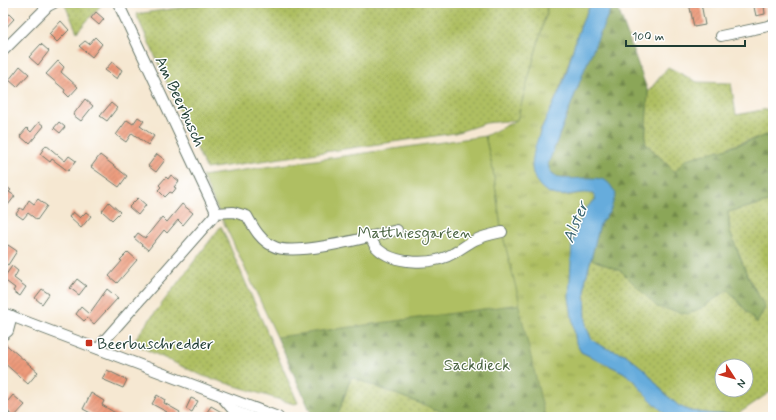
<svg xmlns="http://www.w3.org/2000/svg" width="776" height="420" font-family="Mynerve,sans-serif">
<defs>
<pattern id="grass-dots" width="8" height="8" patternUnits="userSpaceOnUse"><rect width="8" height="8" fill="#afbf62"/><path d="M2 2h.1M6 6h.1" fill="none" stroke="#8e9c52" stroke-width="1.8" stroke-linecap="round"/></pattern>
<pattern id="forest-firs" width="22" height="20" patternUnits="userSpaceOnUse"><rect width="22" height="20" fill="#8ba658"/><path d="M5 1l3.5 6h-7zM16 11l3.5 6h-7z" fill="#71884a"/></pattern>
<pattern id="park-tufts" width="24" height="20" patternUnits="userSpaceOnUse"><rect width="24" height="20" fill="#afbf62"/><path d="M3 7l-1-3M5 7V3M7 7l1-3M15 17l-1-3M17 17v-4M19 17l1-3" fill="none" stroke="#8e9c52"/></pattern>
<pattern id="building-hatch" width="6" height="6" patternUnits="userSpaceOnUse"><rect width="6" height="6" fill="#ed9a7a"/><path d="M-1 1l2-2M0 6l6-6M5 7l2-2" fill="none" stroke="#bf7f65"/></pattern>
</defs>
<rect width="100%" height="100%" fill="#fff"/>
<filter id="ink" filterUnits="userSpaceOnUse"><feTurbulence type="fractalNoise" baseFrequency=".025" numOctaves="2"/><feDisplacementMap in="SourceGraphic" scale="8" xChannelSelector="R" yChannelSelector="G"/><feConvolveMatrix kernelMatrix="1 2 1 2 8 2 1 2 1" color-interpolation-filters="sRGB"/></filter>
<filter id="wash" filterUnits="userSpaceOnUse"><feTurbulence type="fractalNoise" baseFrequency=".012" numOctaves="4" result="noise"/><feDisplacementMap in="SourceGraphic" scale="16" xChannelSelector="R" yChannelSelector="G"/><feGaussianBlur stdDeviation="0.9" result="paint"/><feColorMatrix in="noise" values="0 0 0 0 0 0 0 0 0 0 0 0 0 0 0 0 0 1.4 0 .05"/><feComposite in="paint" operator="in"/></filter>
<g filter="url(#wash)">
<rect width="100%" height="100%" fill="#f6e8d2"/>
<g fill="url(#grass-dots)" stroke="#677e4b" fill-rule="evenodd">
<polygon points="68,3 103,3 77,32 65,5"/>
<polygon points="214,3 546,3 547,11 517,120 486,123 455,133 206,169 136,14"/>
<path d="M668,67L697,82L731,83L736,115L773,108V135C743,138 703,159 675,172L645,143L648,92Z"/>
<path d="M773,201V390L738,414H714L690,411L679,406L665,394L646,371L625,354L608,349L596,343L591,339L586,326L585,282L591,259L621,271L657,307H703L728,289L757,323L765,307L748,277L730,232L728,212ZM722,366H746V390H722Z"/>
<polygon points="221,226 298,403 294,404 203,376 132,343"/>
<polygon points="351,377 456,417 337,417"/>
</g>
<g fill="url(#forest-firs)" stroke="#557246">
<polygon points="613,3 616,3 648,92 645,143 675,172 686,159 728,148 764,136 773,135 773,201 728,212 730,232 748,277 765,307 757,323 728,290 703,307 688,314 657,307 621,271 591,259 600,224 610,211 565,178 555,176 550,172 548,164 585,68"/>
<polygon points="520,304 545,417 456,417 351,377 337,417 313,417 277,337"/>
</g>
<polygon fill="url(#park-tufts)" stroke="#677e4b" points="546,3 591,3 580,27 563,80 551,110 540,130 532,167 535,179 542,188 552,194 564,196 587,192 593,194 596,199 590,204 569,297 576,343 581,352 623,372 634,380 644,393 668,417 545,417 501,228 493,170 485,136 517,120 547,11"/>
<polygon fill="#afbf62" stroke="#677e4b" points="485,136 493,170 501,228 520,304 277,337 202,176"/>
<path fill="#66acdc" stroke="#427488" d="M591,3H613L585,68L548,164C549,167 549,170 551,173C560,185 592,173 606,181C611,184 613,190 616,194L610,211L600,224L585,282L586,326L591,338L596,343L608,349L625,354L646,371L665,394L679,406L690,411L714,414H738L755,417H668L644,393L634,380L623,372L581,352L576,343L569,297L572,244L584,210L596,199L593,194C576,189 558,204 541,187C536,182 532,173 532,166C534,134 553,109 564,80C570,63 573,45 580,28C583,19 588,11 591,3Z"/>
<g id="blocks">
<g fill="url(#building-hatch)">
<polygon points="689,3 701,3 705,25 694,27"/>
<polygon points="764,5 765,14 756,16 754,7"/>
<polygon points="3,8 14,19 3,31"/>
<polygon points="96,12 104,19 99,25 91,18"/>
<polygon points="61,21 69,30 57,42 49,34"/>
<polygon points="95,37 102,44 92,57 79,46 85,41 89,44"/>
<polygon points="41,44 49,51 38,65 29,57"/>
<polygon points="58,61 64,67 61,72 78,87 69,97 64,92 65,90 46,74"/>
<polygon points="112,62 122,70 117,79 105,70"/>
<polygon points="20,66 29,74 17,87 9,80"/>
<polygon points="85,99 93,106 81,121 73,115"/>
<polygon points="111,103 117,108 107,121 100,116"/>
<polygon points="138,117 144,121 140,126 154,136 148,145 132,133 126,142 116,135 127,120 133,124"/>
<polygon points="39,122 44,126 30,143 28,141 27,142 20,136 27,128 31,132"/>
<polygon points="59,122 65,127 60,133 54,128"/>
<polygon points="46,145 65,161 69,156 76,161 68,171 52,159 50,162 40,154"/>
<polygon points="157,154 165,160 156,172 148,166"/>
<polygon points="100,155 127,176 119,187 91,167"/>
<polygon points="171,175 179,181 174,187 176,188 174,191 172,193 170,192 165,197 158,190 161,187 159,185 166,177 168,179"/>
<polygon points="5,186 11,190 9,192 15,196 8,205 3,202 3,187 4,188"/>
<polygon points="138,198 146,205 138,215 129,207"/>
<polygon points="38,199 47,206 37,220 28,213 23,219 16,214 20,208 23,210 29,200 34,204"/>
<polygon points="109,202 120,212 112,220 102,211"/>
<polygon points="182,204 193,213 183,225 178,220 167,233 164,230 148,250 134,238 138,233 145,238 162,217 167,222"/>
<polygon points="73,212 80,218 86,212 91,216 81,228 69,217"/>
<polygon points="8,245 17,251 8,265 3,262 3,251"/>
<polygon points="128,252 137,260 117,283 109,276 122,261 120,260"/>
<polygon points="12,266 18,271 14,278 26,287 20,296 13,291 15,288 3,279"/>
<polygon points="77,279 86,286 79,295 70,288"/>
<polygon points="42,289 49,294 42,304 35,298"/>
<polygon points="107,289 118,298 94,324 87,318 84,321 76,314 81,307 89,314"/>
<polygon points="3,342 38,372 28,384 3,362"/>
<polygon points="107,370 127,380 123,388 102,379"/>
<polygon points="91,393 104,401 102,405 122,417 98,417 83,409"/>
<polygon points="13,395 25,405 14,417 12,417 8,411 3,409 3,407"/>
<polygon points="157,395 165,400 164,403 180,412 177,417 164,417 167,412 152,404"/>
<polygon points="191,398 198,401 192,412 186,409"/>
<polygon points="211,406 218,410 231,417 208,417 210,413 207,412"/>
</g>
</g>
</g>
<g filter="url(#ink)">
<use href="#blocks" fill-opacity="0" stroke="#6a796b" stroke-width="1"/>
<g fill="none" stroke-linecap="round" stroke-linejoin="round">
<defs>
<g id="minor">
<polyline points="118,3 215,210 215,213"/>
<polyline points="721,36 773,25"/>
<polyline points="3,51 48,6 54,3"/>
<path d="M215,213L233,212L247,216C254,228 260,240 273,246C293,258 372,236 397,230"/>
<path d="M370,236C372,240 373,244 376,247C393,265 433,266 454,253C461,249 467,244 475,240C483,236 493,234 502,232"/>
<polyline points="3,313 278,417"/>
<polyline points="3,335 8,331 12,316"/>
<polyline points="99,349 103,342 214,216 215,213"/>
<polyline points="222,397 234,411 250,417"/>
<polyline points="3,416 5,417"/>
</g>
</defs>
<use href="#minor" stroke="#6a796b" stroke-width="12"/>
<use href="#minor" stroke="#fff" stroke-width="10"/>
</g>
</g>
<rect fill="#c8321e" stroke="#fff" stroke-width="1.5" x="85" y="339" width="8" height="8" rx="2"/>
<g text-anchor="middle" stroke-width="3" stroke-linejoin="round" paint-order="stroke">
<g font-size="16" fill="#1f3d34" stroke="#fff">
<text transform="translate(181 101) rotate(65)" y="6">Am Beerbusch</text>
</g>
<g font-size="16" fill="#4a6442" stroke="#fff">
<text x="415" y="238">Matthiesgarten</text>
<text x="477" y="370">Sackdieck</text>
</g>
<g font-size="16" fill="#1f3d34" stroke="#fff" text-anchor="start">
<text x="97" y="349">Beerbuschredder</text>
</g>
<g font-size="17" font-style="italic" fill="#38646f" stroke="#fff">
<text transform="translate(575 222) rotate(-68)" y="6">Alster</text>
</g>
</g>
<rect width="776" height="420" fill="none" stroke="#fff" stroke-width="16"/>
<g transform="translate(734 378) rotate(126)"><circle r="19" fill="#ffffff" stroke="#a5b1ae"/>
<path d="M0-3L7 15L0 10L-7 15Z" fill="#c8321e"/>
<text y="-6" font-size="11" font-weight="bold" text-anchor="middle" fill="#1f3d34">N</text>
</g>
<path d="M626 40v6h119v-6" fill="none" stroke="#1f3d34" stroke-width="2"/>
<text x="632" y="40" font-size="12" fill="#1f3d34" stroke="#ffffff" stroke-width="3" paint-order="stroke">100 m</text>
</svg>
